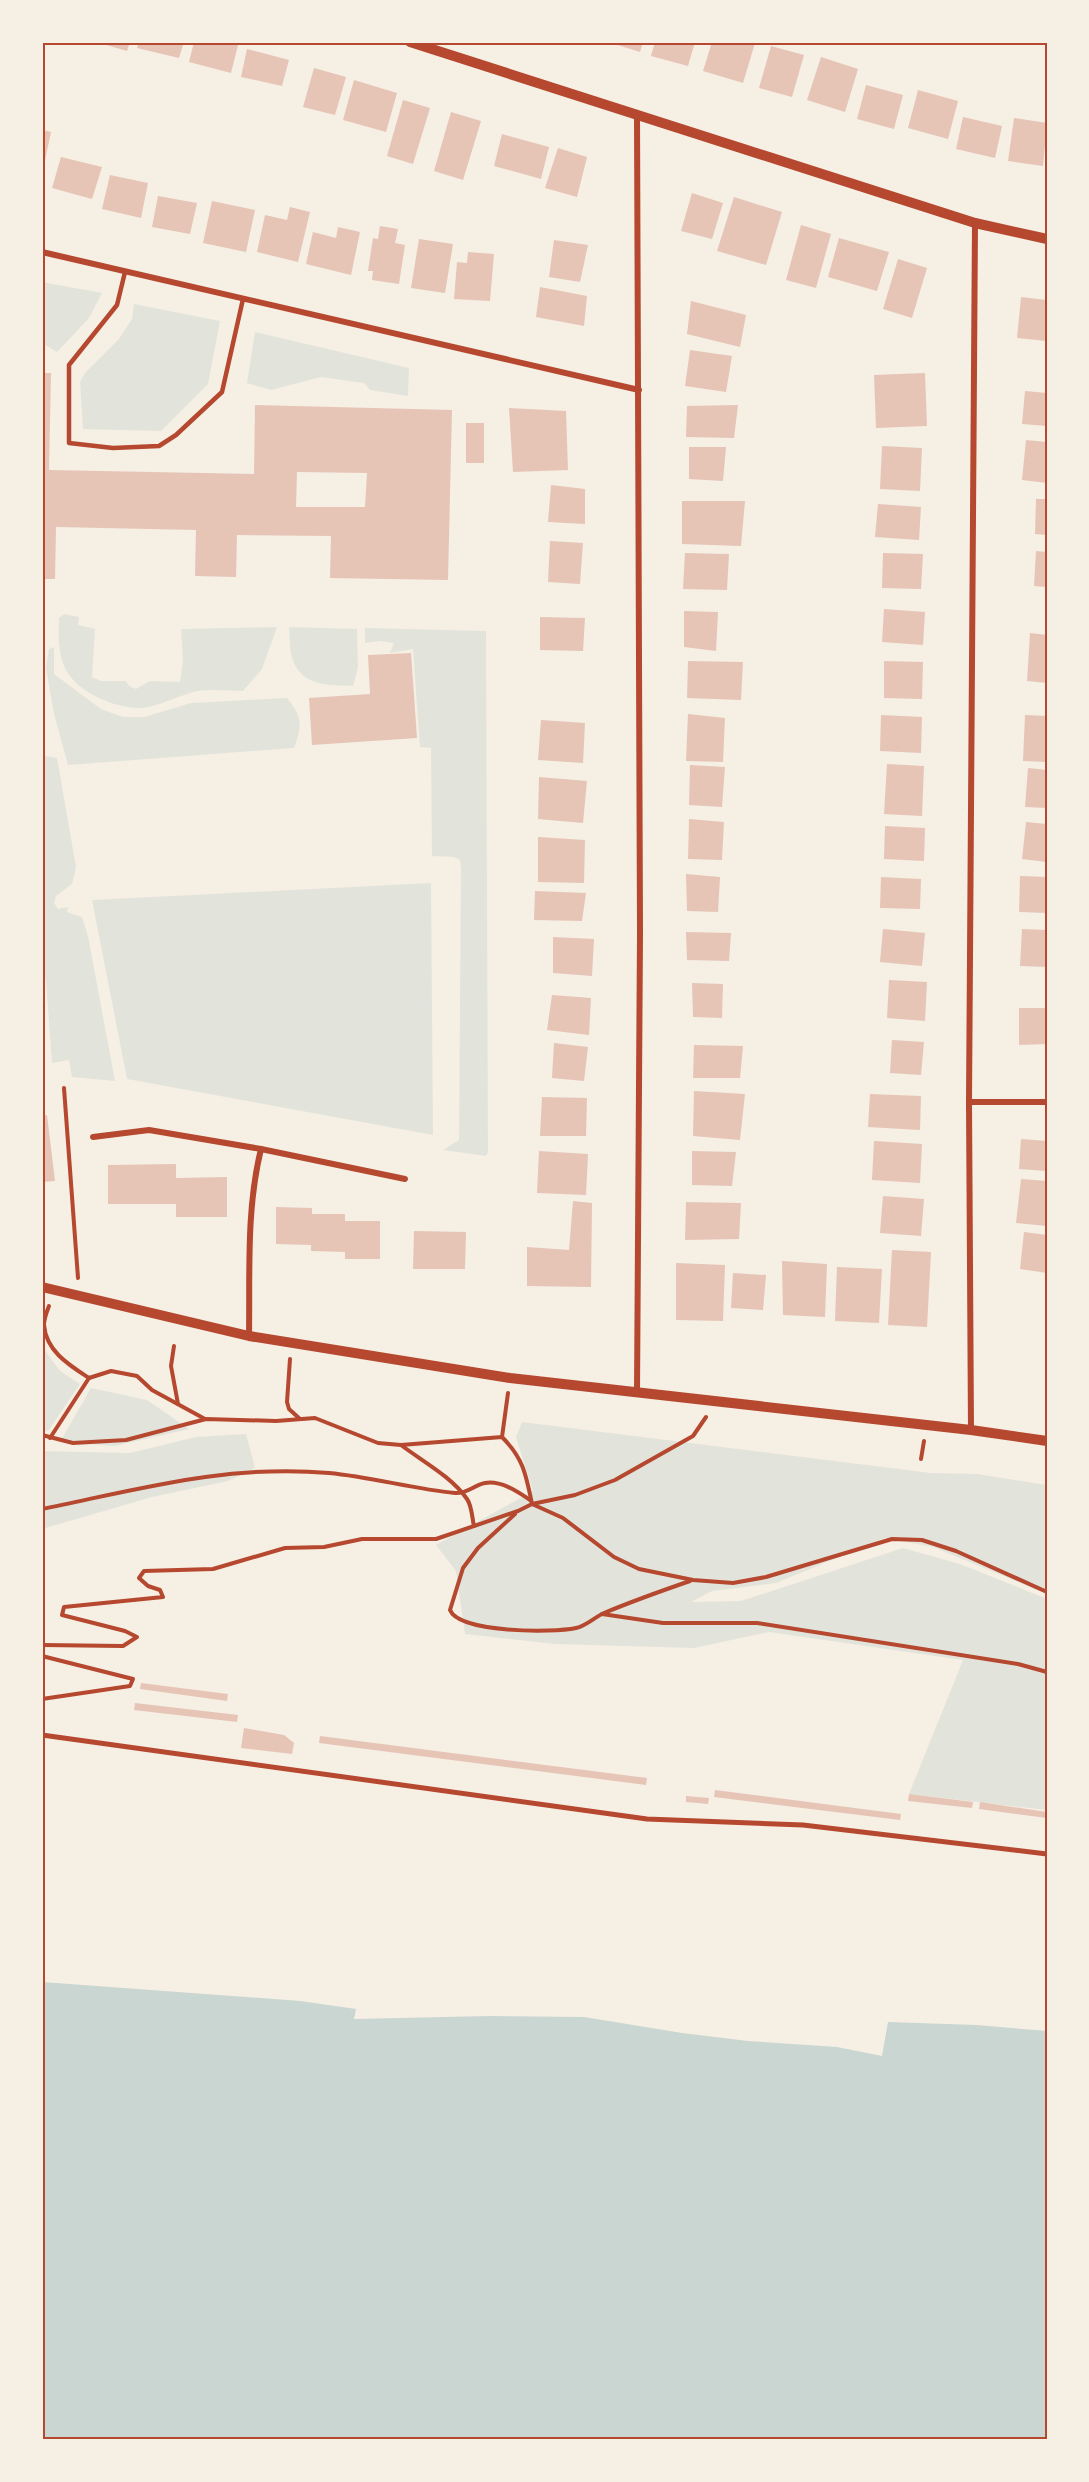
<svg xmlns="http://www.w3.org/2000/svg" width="1089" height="2482" font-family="Karla,sans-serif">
<rect width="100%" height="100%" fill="#f6efe4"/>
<g fill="#e2e4dc">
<polygon points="42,282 102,293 89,318 57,352 42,343"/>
<polygon points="134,304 220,321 208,384 161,431 83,429 80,382 85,373 119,339 132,319"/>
<polygon points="255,332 409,368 408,396 370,390 364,383 321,377 271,390 247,383"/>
<path d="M64,614L79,617L78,625L95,629L92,677L101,681H126L129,686L136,689L150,681L180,682L183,660L181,629L277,627L262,669L243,691C228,691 213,689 197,691C181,695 165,703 149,707C123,712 81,695 67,672C58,656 58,636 59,618Z"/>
<path d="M289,627L357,629L358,667L353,686C330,685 302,687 293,660C289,651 290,637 289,627Z"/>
<polygon points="365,628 486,631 488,1152 486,1156 443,1150 459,1140 461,869 460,860 454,857 432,856 431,748 420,747 413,649 390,653 394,643 380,641 365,643"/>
<path d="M54,647V674L101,709L123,717H144L191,703L287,698C303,717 302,726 294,748L68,765L54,714L46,668L49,649Z"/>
<polygon points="44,756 57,758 76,867 72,884 56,896 54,903 58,909 68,907 67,912 82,917 88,936 115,1081 72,1077 69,1060 52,1063 46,981 42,958 42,758"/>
<polygon points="431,883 433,1135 127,1079 92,900"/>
<polygon points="42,1346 60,1371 80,1384 48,1431 42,1429"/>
<polygon points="91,1388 147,1400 189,1429 115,1446 60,1442"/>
<polygon points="522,1422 931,1473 977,1474 1047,1485 1047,1594 933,1547 885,1538 776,1583 712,1591 691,1602 741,1601 903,1548 960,1564 1047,1599 1047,1810 909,1794 963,1660 769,1632 694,1648 555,1644 465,1634 456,1571 436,1545 533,1491 516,1437"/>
<polygon points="246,1434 255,1468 228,1481 152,1497 42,1529 42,1451 130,1453 196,1437"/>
</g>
<polygon fill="#c9d6d2" points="42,1982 300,2001 356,2009 354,2019 491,2016 584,2017 682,2033 748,2041 837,2047 882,2056 888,2022 976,2025 1047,2031 1047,2440 42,2440"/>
<g fill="#e6c5b7" fill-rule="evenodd">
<polygon points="96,42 130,42 127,51"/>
<polygon points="139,42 184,42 179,58 137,48"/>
<polygon points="194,42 227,42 238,45 231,73 189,62"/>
<polygon points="608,42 643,42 640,52"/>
<polygon points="655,42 695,42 688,66 651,56"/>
<polygon points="712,42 755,43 743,83 703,71"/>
<polygon points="771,46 804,55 792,97 759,88"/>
<polygon points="247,49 289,60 282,86 241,77"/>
<polygon points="821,57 858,69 845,112 807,100"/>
<polygon points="314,68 346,77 335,115 303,107"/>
<polygon points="354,80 397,93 386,132 343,120"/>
<polygon points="866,85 903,95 894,129 857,119"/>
<polygon points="918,90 958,101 948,139 908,128"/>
<polygon points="403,100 430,108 413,164 387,156"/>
<polygon points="451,112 481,121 463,180 434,171"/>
<polygon points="963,117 1002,126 995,158 956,149"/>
<polygon points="1014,118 1047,123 1043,166 1008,161"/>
<polygon points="42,130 51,132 43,170 42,170"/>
<polygon points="502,134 549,147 541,179 494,166"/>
<polygon points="558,148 587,157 577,197 545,188"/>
<polygon points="61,157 102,167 92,199 52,188"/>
<polygon points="110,175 148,183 141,218 102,209"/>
<polygon points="692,193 723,203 712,239 681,231"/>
<polygon points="158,196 197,203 190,234 152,227"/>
<polygon points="734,197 782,212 766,265 717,251"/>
<polygon points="212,201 255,210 246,252 203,243"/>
<polygon points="290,207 310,212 298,262 257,252 265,215 287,220"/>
<polygon points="801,225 831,234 816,288 786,280"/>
<polygon points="380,226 398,229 395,243 405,245 399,284 372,280 373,271 368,271 373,238 378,239"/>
<polygon points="338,227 360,232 351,275 306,264 313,232 336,238"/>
<polygon points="839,238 889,252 877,291 828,277"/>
<polygon points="419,239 453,244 445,293 411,288"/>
<polygon points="554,240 588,245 580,282 549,277"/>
<polygon points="468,252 494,254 490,301 454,299 457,262 467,263"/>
<polygon points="898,259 927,268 912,318 883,309"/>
<polygon points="540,287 587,296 584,326 536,317"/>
<polygon points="1021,297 1047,300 1047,341 1017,338"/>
<polygon points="691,301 746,315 740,347 687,334"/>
<polygon points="690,350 732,356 726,392 685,386"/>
<path d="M42,373H51L49,470L254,474L255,405L452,410L448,580L330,578L331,536L237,535L236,577L195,576L196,530L56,527L55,579H42ZM297,472L367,473L365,507H296Z"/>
<polygon points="925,373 927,426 876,428 874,375"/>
<polygon points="1025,391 1047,393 1047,426 1022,424"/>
<polygon points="738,405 734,438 686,437 687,406"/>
<polygon points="509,408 566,411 568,470 513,472"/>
<rect x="466" y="423" width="18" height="40"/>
<polygon points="1026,440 1047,442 1047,483 1022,480"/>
<polygon points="882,446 922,448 920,491 880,489"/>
<polygon points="689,447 726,447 723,481 689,479"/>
<polygon points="551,485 585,489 585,524 548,522"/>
<polygon points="1036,499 1047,499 1047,535 1035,534"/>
<polygon points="682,501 745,501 741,546 682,544"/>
<polygon points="878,504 921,507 919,540 875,537"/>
<polygon points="550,541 583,543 580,584 548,582"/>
<polygon points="1036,551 1047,552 1047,587 1034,586"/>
<polygon points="685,553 729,554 727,590 683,589"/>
<polygon points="883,553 923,554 921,589 882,588"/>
<polygon points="884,609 925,612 923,645 882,642"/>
<polygon points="684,611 718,612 716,651 684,647"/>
<polygon points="540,617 585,618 583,651 540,650"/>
<polygon points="1030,633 1047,635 1047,683 1027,681"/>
<polygon points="411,653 417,738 312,745 309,698 370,694 368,655"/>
<polygon points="688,661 743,662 741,700 687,698"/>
<polygon points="884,661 923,662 922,699 884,698"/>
<polygon points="688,714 725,718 723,762 686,761"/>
<polygon points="881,715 922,717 921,753 880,751"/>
<polygon points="1025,715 1047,716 1047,762 1023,761"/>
<polygon points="541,720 585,723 583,763 538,760"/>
<polygon points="887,764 924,766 922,816 884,814"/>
<polygon points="690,765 725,767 722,807 689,805"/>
<polygon points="1028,768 1047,770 1047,808 1025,807"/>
<polygon points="539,777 587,781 583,823 538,819"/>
<polygon points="689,819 724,822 722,860 688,859"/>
<polygon points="1026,822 1047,824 1047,862 1022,859"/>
<polygon points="885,826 925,828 924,861 884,859"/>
<polygon points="538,837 585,840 584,883 538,882"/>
<polygon points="686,874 720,877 718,912 687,911"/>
<polygon points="1020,876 1047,877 1047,913 1019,912"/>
<polygon points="881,877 921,879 920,909 880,908"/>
<polygon points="535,891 586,893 582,921 534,920"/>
<polygon points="883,929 925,933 922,966 880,962"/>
<polygon points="1022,929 1047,930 1047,967 1020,966"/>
<polygon points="686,932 731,933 729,961 687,960"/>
<polygon points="553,937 594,939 592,976 553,973"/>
<polygon points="889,980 927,982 925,1021 887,1018"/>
<polygon points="692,983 723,984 722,1018 693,1017"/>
<polygon points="552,995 591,998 589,1035 547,1030"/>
<polygon points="1019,1008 1047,1008 1047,1044 1019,1045"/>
<polygon points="892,1040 924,1042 921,1075 890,1073"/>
<polygon points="554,1043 588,1047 584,1081 552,1078"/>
<polygon points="694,1045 743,1046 740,1078 693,1078"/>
<polygon points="694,1091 745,1094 740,1140 693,1136"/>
<polygon points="870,1094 921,1096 920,1130 868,1127"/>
<polygon points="542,1097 587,1098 586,1136 540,1136"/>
<polygon points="47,1115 55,1181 42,1182 42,1116"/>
<polygon points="1021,1139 1047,1141 1047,1171 1019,1169"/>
<polygon points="874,1141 922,1144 920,1183 872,1180"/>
<polygon points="539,1151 588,1154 586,1195 537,1193"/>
<polygon points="692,1151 736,1152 732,1186 692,1185"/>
<polygon points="176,1164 176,1178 227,1177 227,1217 176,1217 176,1204 108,1204 108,1165"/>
<polygon points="1021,1179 1047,1181 1047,1226 1016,1223"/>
<polygon points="883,1196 924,1199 921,1236 880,1233"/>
<polygon points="573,1201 592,1203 591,1287 527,1286 527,1247 569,1250"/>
<polygon points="686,1202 741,1203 739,1239 685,1240"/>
<polygon points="276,1207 312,1208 312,1214 345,1214 345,1221 380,1221 380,1259 345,1259 345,1252 311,1251 311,1245 276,1244"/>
<polygon points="414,1231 466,1232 465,1269 413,1269"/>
<polygon points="1024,1232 1047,1235 1047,1273 1020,1269"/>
<polygon points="892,1250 931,1252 927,1327 888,1325"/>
<polygon points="782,1261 827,1264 825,1317 783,1315"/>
<polygon points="676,1263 725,1265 723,1321 676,1320"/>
<polygon points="837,1267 882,1269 879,1323 835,1321"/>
<polygon points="733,1273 766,1275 763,1310 731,1308"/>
<polygon points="141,1683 228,1694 227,1701 140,1689"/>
<polygon points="135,1703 238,1715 237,1722 134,1710"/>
<polygon points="244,1728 284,1735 294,1743 292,1754 241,1748"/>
<polygon points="320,1736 647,1778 646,1785 319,1743"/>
<polygon points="715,1790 901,1814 900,1820 714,1797"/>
<polygon points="909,1794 973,1802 972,1808 908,1801"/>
<polygon points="686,1796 709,1798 708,1804 686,1802"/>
<polygon points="980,1802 1047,1812 1047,1818 979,1809"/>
</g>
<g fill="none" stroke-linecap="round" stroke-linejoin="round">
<g stroke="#b5482f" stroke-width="4">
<polyline points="64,1088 78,1278"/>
<path d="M49,1306C47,1311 44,1319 44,1325C46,1351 69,1365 89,1378L111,1371L137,1376L152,1390L205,1419"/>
<polyline points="174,1346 171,1366 178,1404"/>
<polyline points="290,1359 287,1402 289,1409 300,1419"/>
<path d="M42,1435L73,1443L126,1440L206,1419L276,1421L315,1418L378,1443L401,1445L502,1437C523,1458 526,1474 532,1504"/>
<polyline points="502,1437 508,1393"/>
<polyline points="50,1438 89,1378"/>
<path d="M401,1445C422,1461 452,1477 467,1499C472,1506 472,1518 474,1526"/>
<polyline points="921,1459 924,1441"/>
<polyline points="532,1504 563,1518 614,1557 639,1569 693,1580 733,1583 766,1577 892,1539 922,1540 956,1551 1047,1592"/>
<path d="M42,1509C140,1489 227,1464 329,1473C372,1477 413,1489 455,1493C467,1494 474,1485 485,1483C501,1480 518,1492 530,1500"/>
<path d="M515,1514L478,1548L463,1568L450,1610C459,1633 553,1633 576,1628C586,1626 595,1617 604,1613C633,1601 661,1591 690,1581"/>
<polyline points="602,1614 663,1623 757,1623 1018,1664 1047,1672"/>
<polyline points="42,1645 123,1646 137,1637 125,1631 62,1615 64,1607 163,1597 160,1590 148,1586 139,1578 144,1571 213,1569 285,1548 324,1547 362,1539 436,1539 518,1511 532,1504 575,1495 615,1480 693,1436 706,1417"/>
<polyline points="42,1656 133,1679 130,1686 42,1699"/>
</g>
<polyline stroke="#b5482f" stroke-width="4.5" points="125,272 117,305 69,365 69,443 113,448 159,446 176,435 222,392 243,299"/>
<polyline stroke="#b5482f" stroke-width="5" points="42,1735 647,1819 803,1825 1047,1854"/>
<g stroke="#b5482f" stroke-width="6">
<polyline points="637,114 640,933 637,1393"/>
<polyline points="42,252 639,390"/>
<polyline points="969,1102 1047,1102"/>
<polyline points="93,1137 149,1130 261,1149"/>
<path d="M249,1336C250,1274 246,1210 261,1149L405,1179"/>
<polyline points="971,1430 969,1102 975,223"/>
</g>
<g stroke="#b5482f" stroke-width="10">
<polyline points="410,42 975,223 1047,239"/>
<polyline points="42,1287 249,1336 510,1378 971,1430 1047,1441"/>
</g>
</g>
<rect width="1089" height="2482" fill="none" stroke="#f6efe4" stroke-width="87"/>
<rect x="44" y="44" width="1002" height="2394" fill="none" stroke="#b5482f" stroke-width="2"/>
</svg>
